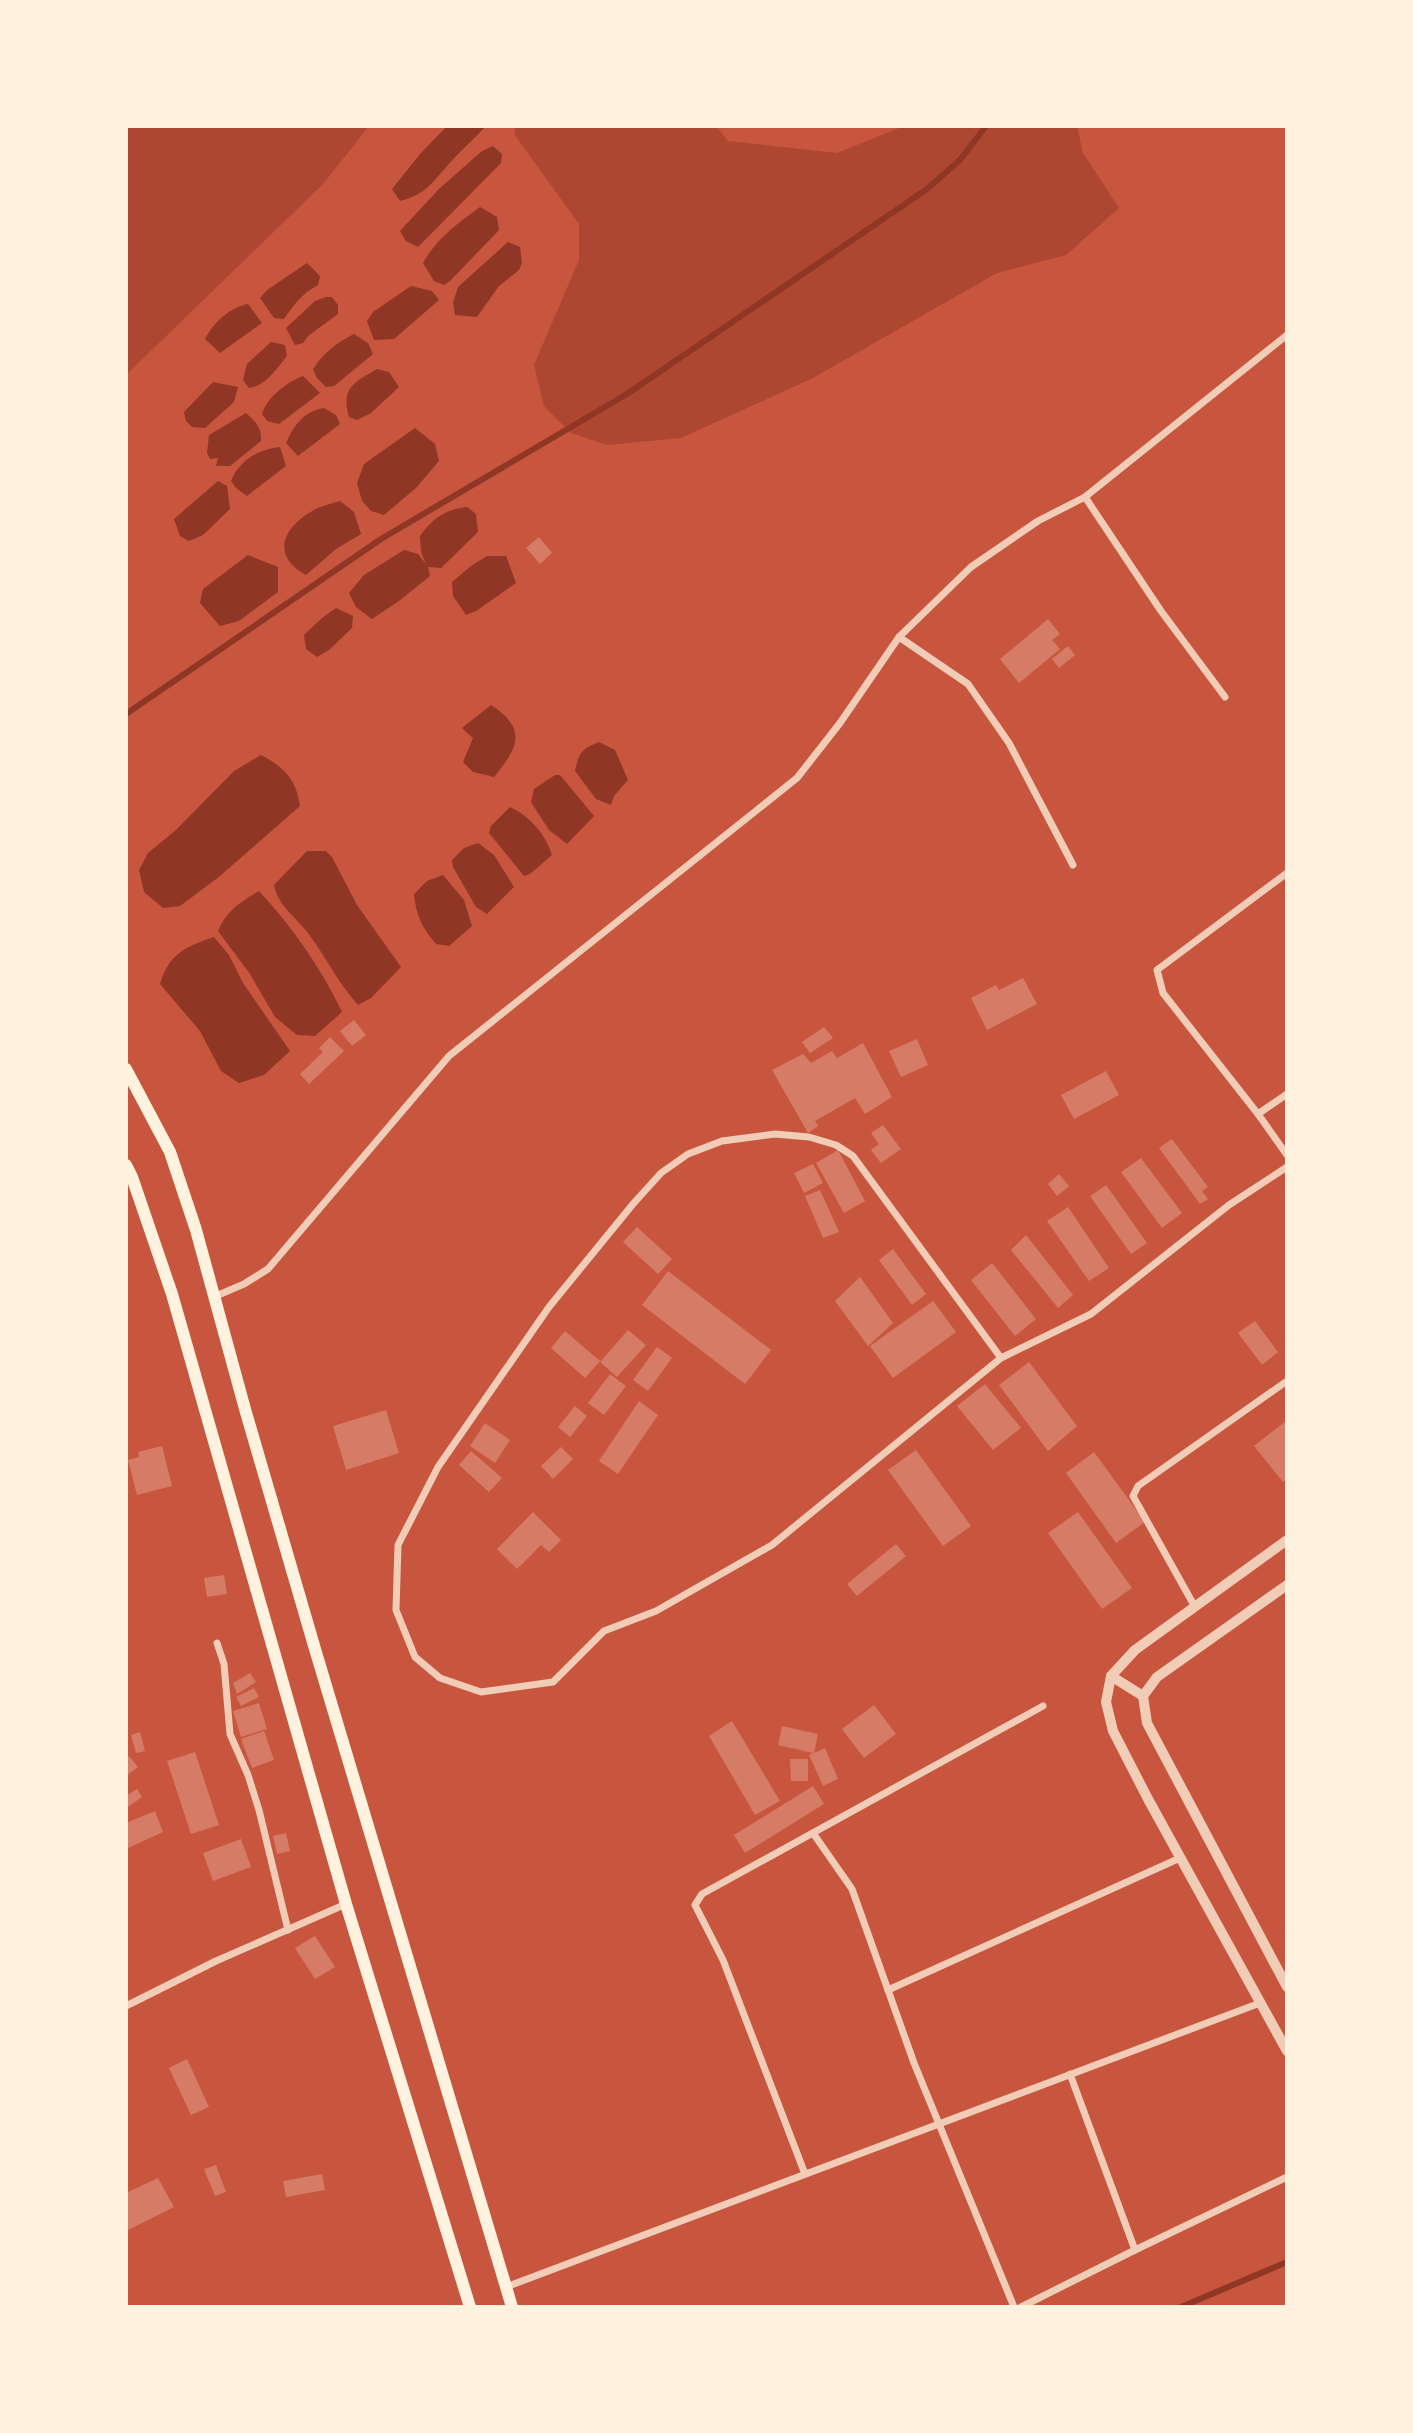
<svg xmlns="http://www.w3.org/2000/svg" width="1413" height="2433" font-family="'Sofia Sans Condensed',sans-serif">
<rect width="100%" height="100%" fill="#c8553d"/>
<g fill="#ae4732">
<polygon points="126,126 369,126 323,184 126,375"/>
<polygon points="516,126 716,126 728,141 837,153 904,126 1077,126 1083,153 1119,208 1066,255 997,273 811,379 681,438 607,445 571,433 544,406 534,365 579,260 579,224 514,134"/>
</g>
<g fill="#8f3625">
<path d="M447,126H486C473,140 459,152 447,166C430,185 426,194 400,201L392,189L421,153Z"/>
<polygon points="493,146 502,154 501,163 418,247 406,241 400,231 439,189 482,151"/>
<path d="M480,207L497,217L499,230L451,280L444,285L434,281L423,263C436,239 458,223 480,207Z"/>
<polygon points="508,242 520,247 522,263 519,270 499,286 477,317 455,315 453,303 458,287"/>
<path d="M307,263L320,276L318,285C302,294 295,303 284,319L274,318L260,298L267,290Z"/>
<polygon points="411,286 432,291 439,300 394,339 374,340 367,321 373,312"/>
<polygon points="326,297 332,297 338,305 338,314 308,336 303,343 295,345 286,328 315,301"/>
<path d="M248,304L262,323L220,353L205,339C214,322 229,308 248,304Z"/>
<path d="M354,334L368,343L373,354L334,386L326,387L317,378L313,369C322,354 339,341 354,334Z"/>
<path d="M271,342L285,345L287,356C277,368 266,386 249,388L243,380L247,364Z"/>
<path d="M377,369L389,372L399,387L371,413L357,420L349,417C341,388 353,383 377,369Z"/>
<path d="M303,376L320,393L279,424L267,421L262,414C267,397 287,382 303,376Z"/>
<polygon points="213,382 238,387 234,402 205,428 192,427 186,421 184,412"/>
<path d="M324,408L336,415L340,424L298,456L286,443C294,425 304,411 324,408Z"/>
<path d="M246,413C256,422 262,428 261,441L230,466H216L218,458L210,459L207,453L209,435Z"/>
<polygon points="415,428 435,444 439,461 416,488 384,515 371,511 362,501 357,483 364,464"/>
<path d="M280,447L286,466L247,496L236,488L231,481C239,461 258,449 280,447Z"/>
<polygon points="218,481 227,486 230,509 203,535 189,541 180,536 174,519"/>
<path d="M340,501L354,512L361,534L336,549L306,575C270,555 283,527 314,510C321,506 331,504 340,501Z"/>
<path d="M467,507L476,514L478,532L441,568L428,567L430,576L399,601L372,619L356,607L349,593L364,575L404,550L418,554L426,564L421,552L420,536C433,518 444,510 467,507Z"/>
<polygon points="248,555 278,567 278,592 239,621 220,626 200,603 203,589"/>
<polygon points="487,556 506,556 516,583 476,611 466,615 453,596 452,582 471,566"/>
<polygon points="336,608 353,616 352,628 329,650 317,657 306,649 304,635 322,618"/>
<path d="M491,705C528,729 518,748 494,777L473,772L463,762L473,738L462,728Z"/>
<path d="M599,742L615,750L628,780L614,796L611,805L596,799L575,771C579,753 581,749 599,742Z"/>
<path d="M261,755C285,768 296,779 300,806L220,876L180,906L163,908L144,892L139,870L148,853L176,830L234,771Z"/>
<polygon points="555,775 560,775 594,816 567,844 549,830 531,802 534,789"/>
<path d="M510,807C531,817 545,834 552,855L530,874L524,876L489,833L491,826Z"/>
<polygon points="478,843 494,855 514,887 487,914 476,907 453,867 452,860 464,848"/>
<path d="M307,851H326L332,857L357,905L401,967L371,998L358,1005C338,983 326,957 308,933C296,917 278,906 274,885Z"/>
<path d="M443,875L464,900L472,926L449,946L436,944C422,928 416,915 414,894L427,881Z"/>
<path d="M259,891C293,928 320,966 342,1012L315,1036L297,1035L275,1017L250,974L218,931C226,911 241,902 259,891Z"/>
<path d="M214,937L229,955L243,983L290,1051L264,1075L239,1083L221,1071L200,1031L160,984C169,954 185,947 214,937Z"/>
</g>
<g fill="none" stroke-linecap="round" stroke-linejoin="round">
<g stroke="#8f3625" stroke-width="6">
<polyline points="126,714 381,539 627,394 927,189 960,160 986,126"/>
<polyline points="1181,2307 1287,2262"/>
</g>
</g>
<g fill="#d67c66">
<polygon points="539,537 552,553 540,564 526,548"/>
<polygon points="1048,619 1060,634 1052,640 1060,649 1019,683 1000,659"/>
<polygon points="1068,646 1075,655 1059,668 1052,659"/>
<polygon points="1023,978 1037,1004 987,1030 971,998 996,985 999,990"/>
<polygon points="354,1020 366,1035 352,1046 340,1031"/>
<polygon points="824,1027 833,1038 810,1053 802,1042"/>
<polygon points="330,1037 344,1051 309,1084 300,1074 323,1052 319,1048"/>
<polygon points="917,1039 928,1065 901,1077 889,1051"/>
<polygon points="863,1043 892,1097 865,1114 855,1098 815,1121 818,1126 808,1133 772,1070 803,1054 811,1063 832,1051 837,1058"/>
<polygon points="1106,1071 1119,1095 1074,1119 1061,1095"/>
<polygon points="883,1125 901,1149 881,1163 871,1150 879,1144 871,1133"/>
<polygon points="1172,1139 1208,1187 1202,1191 1208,1199 1200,1204 1159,1148"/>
<polygon points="838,1150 865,1201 844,1213 816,1163"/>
<polygon points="1141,1158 1182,1213 1162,1228 1121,1172"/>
<polygon points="813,1164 823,1183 804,1193 794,1173"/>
<polygon points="1059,1174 1069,1186 1057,1196 1048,1184"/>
<polygon points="1106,1185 1147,1243 1131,1254 1090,1196"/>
<polygon points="820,1190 839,1232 823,1238 805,1196"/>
<polygon points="1068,1207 1109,1268 1089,1281 1047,1221"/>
<polygon points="637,1227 672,1259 658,1274 623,1242"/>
<polygon points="1026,1235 1073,1295 1058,1308 1011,1250"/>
<polygon points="893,1249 926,1294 912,1305 879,1260"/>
<polygon points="992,1263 1036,1319 1015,1336 971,1280"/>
<polygon points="668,1271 771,1350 745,1384 642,1305"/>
<polygon points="860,1277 893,1323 868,1346 835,1301"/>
<polygon points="933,1301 956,1332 893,1378 870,1346"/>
<polygon points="1255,1321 1278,1352 1262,1365 1238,1333"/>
<polygon points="628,1330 646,1345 617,1377 600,1362"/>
<polygon points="565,1331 600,1361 585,1378 551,1348"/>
<polygon points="657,1347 672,1358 648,1391 633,1380"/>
<polygon points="1029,1362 1077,1426 1048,1451 999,1385"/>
<polygon points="610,1374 626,1386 604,1415 588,1403"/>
<polygon points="985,1384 1021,1428 993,1450 957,1406"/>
<polygon points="639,1401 658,1415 618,1474 599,1461"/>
<polygon points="575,1406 587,1416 570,1437 558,1427"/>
<polygon points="386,1410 399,1453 346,1470 333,1426"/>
<polygon points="1287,1420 1287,1479 1283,1482 1254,1446"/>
<polygon points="485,1423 510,1440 495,1463 470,1446"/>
<polygon points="162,1446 172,1486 137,1495 128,1460 139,1457 138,1452"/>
<polygon points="561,1447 573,1459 553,1479 541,1466"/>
<polygon points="916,1450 971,1526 943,1546 888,1470"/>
<polygon points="471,1451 502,1478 489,1492 459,1465"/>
<polygon points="1094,1452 1145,1522 1116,1543 1066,1473"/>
<polygon points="533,1512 561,1540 549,1552 541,1545 517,1569 497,1549"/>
<polygon points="1078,1512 1132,1588 1102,1609 1048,1533"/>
<polygon points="896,1544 906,1556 857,1596 847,1584"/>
<polygon points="224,1575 227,1594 207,1597 204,1578"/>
<polygon points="250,1673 256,1682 237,1694 233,1683"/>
<polygon points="254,1688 259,1697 241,1706 236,1697"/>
<polygon points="259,1703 267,1729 241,1737 233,1711"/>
<polygon points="874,1705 896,1734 864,1758 842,1729"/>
<polygon points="732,1721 780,1801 755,1815 709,1736"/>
<polygon points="782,1726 818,1734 814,1753 825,1748 838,1779 823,1786 809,1755 813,1753 778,1745"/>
<polygon points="264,1731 274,1760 252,1768 241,1739"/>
<polygon points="140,1732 145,1751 136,1753 131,1735"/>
<polygon points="195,1752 219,1825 191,1834 167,1761"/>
<polygon points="129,1756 138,1767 126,1776 126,1759"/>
<polygon points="790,1759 808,1759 808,1781 791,1781"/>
<polygon points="813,1786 824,1804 745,1853 734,1835"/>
<polygon points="137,1789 142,1797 128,1807 126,1796"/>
<polygon points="155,1811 163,1832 126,1849 126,1823"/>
<polygon points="286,1833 290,1851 277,1854 273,1836"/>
<polygon points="241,1839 251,1867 213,1881 203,1853"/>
<polygon points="315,1936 335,1967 315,1979 295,1948"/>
<polygon points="187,2059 209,2107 191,2115 169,2068"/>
<polygon points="216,2165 226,2192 215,2196 204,2169"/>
<polygon points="322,2174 325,2190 286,2197 283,2181"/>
<polygon points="158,2178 174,2207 126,2231 126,2193"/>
</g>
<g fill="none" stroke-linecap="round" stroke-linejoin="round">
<g stroke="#f1ccb7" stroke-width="7">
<polyline points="1085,497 1161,611 1225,697"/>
<polyline points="899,637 968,684 1009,743 1073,865"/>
<polyline points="1287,1094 1258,1114 1287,1155"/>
<polyline points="1258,1114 1163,993 1157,970 1287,873"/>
<polyline points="216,1296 244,1284 268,1269 449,1056 797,778 840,723 899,637 971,567 1038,521 1085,497 1287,335"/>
<polyline points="1001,1358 853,1156 836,1145 809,1137 775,1134 722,1141 688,1154 661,1173 633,1204 549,1307 438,1467 398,1545 396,1610 415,1657 440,1678 481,1692 553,1682 604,1631 656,1611 772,1545 1001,1358 1091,1314 1229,1205 1287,1167"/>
<polyline points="1195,1607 1133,1496 1138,1486 1287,1381"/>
<polyline points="217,1643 224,1664 230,1734 248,1775 259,1810 288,1930"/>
<polyline points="813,1833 852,1889 914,2063 1014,2307"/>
<polyline points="888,1990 1180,1858"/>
<polyline points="126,2006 216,1961 346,1904"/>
<polyline points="805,2174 723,1960 695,1905 702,1894 1043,1706"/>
<polyline points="1135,2250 1287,2177"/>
<polyline points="506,2287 1260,2003"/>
<polyline points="1021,2307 1135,2250 1070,2074"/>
</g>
<g stroke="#f1ccb7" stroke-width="10">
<polyline points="1287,1540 1135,1650 1111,1676 1106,1702 1113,1731 1148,1799 1287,2051"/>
<polyline points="1287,1585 1157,1677 1143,1696 1147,1723 1287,1987"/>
<polyline points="1111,1676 1143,1696"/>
</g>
<g stroke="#fff3e0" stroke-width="12">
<polyline points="126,1069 170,1152 196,1230 245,1409 315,1649 512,2307"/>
<polyline points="126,1165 132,1177 172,1294 346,1904 470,2307"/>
</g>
</g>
<rect width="1413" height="2433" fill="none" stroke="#fff3e0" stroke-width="256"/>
</svg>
